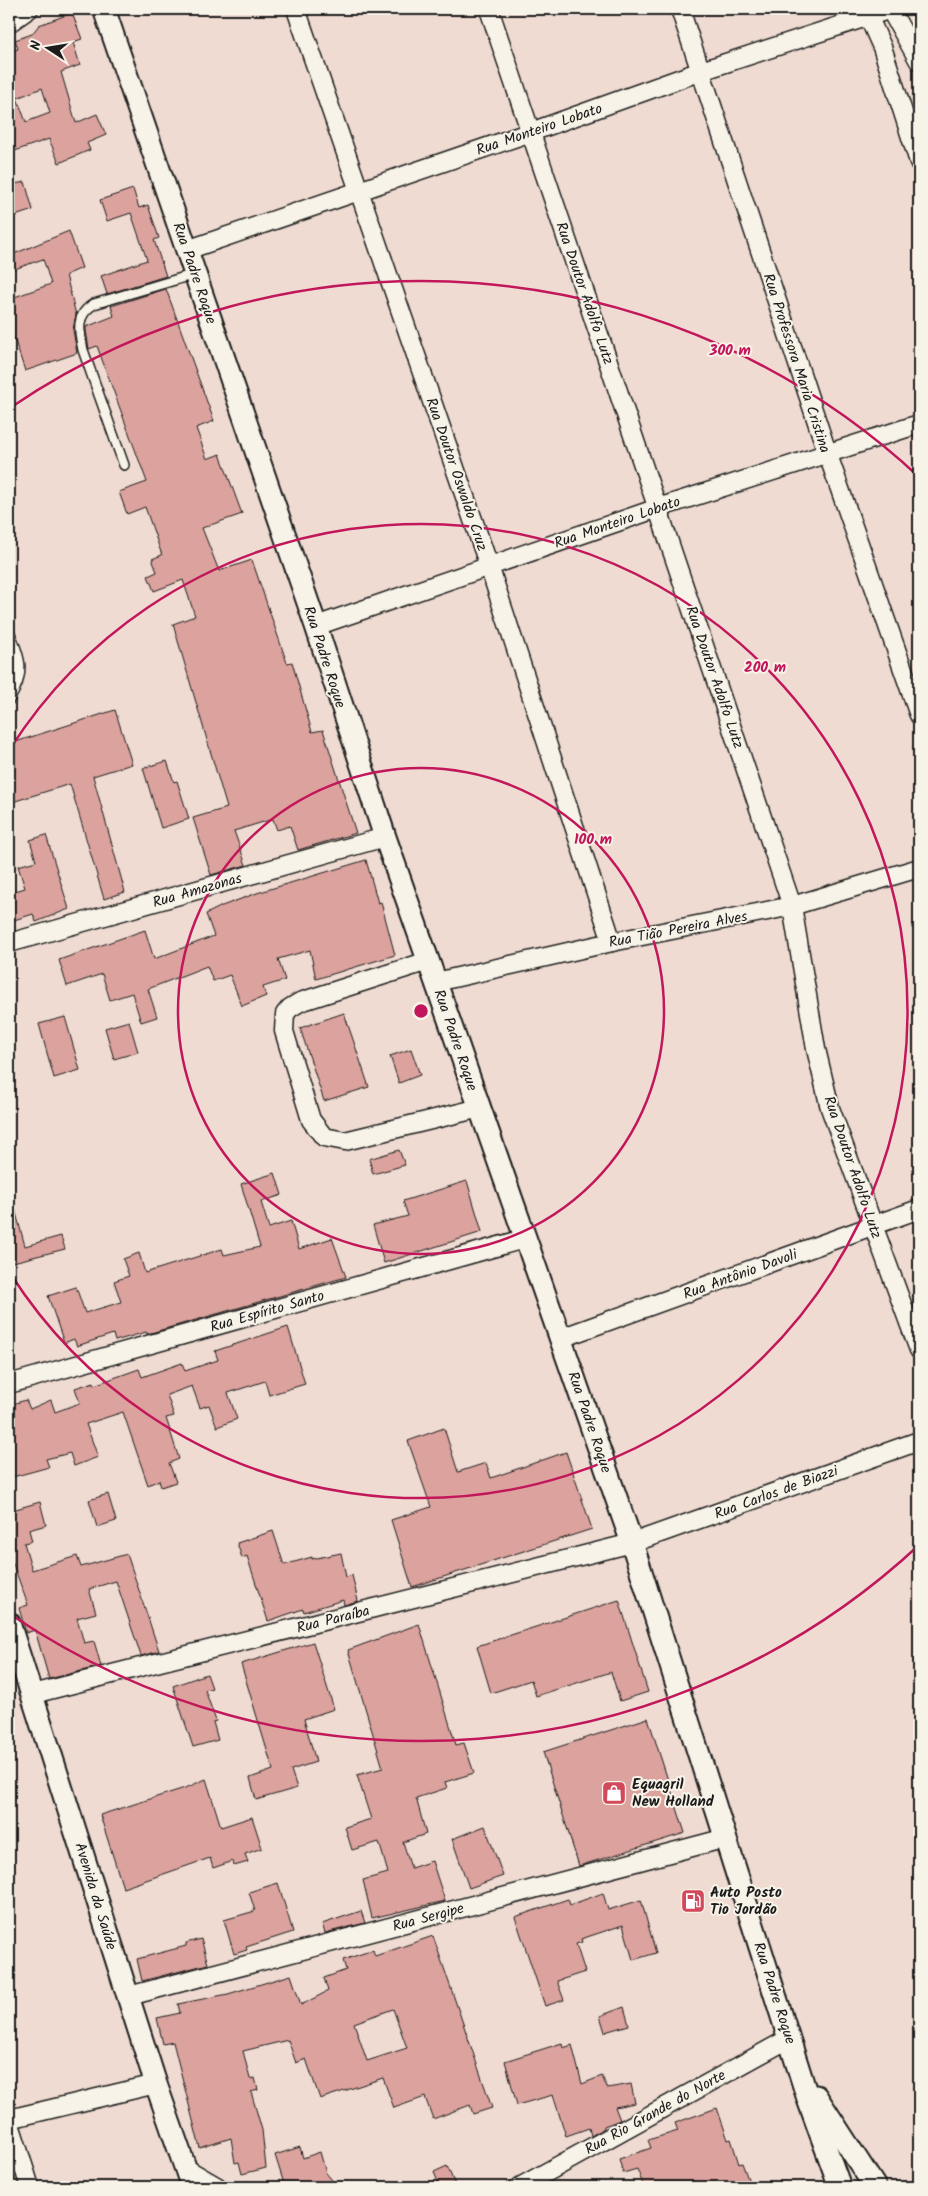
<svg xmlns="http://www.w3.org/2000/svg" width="928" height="2196" font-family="Kalam,sans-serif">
<rect width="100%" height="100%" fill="#efdbd2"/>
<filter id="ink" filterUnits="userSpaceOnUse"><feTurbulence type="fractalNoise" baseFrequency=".02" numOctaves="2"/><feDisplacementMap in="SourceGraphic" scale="10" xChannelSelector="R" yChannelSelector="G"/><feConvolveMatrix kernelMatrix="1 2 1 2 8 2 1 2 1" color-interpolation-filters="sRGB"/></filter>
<g filter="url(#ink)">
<g fill="#dca29d" stroke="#1c1c1c" fill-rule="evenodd">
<path d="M72,13L82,39L73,42L80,65L61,72L76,123L97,114L106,135L87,143L90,150L59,163L49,139L9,153V52L18,49L15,40L32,34L39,25ZM42,88L50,113L26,122L17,98Z"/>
<polygon points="25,182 33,210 9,218 9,185"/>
<polygon points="133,189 139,208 148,205 159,238 154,240 166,276 107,294 101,276 147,260 131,213 107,221 100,200"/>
<polygon points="69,231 82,268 66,275 76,315 73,330 77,353 25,371 9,323 9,299 51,284 43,259 9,271 9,256"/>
<polygon points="166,289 214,421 196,428 207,459 220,454 242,514 202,528 219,571 252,560 287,663 292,662 312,732 323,730 356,833 298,850 290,826 277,830 273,819 234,831 246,865 211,875 193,818 227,808 173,624 195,616 183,580 154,591 148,576 157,572 152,559 162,555 145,507 127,514 119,492 147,482 97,346 89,349 86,330 86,327 114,316 111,306"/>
<polygon points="115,710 132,764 93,776 125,892 104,899 70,784 9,803 9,744"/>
<polygon points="167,761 174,782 177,781 189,819 161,828 143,768"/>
<polygon points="46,835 69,909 36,922 33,914 11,921 9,912 9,893 25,888 18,866 36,861 30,840"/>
<polygon points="366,860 378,903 381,902 395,955 316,979 310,950 278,959 285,980 263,987 266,996 242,1006 230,975 213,981 207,966 148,989 157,1017 141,1022 132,993 110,1000 102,974 67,986 59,960 145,930 154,959 214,936 206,914 222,906 257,893"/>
<polygon points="344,1013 369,1087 324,1101 300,1028"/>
<polygon points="65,1017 80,1070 54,1078 39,1024"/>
<polygon points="129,1021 138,1052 114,1059 105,1028"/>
<polygon points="411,1049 420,1075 399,1083 390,1056"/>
<polygon points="399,1150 405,1165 373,1174 369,1159"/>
<polygon points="275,1173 282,1195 261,1202 269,1228 291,1221 299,1249 332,1238 346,1277 147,1334 146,1332 115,1341 113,1334 77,1346 74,1339 64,1343 48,1296 76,1287 85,1313 121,1302 114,1281 129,1276 123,1259 139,1253 145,1273 222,1249 224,1255 260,1247 241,1184"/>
<polygon points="467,1181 482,1232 384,1263 373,1225 408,1216 403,1201"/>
<polygon points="9,1202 13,1202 25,1246 61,1236 65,1249 9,1263"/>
<polygon points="288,1327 305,1384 269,1395 265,1381 228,1393 237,1419 217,1427 209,1405 200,1408 192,1386 167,1395 174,1416 166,1418 179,1459 169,1463 176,1482 161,1487 159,1480 148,1485 123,1412 86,1424 98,1457 74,1466 70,1453 46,1459 49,1467 9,1478 9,1405 26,1400 30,1409 51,1400 55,1412 80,1403 75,1388 94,1382 94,1385 139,1369 142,1377 182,1363 185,1371 218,1360 215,1351"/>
<polygon points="444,1428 458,1472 486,1463 491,1478 566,1452 592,1529 412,1587 391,1520 431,1507 408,1441"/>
<polygon points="108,1494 116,1521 97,1527 89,1500"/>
<polygon points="40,1502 46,1525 29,1530 32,1541 24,1543 32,1570 77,1556 81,1567 127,1554 159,1651 141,1656 116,1581 89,1589 96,1613 77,1618 84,1643 94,1641 101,1666 49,1679 35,1630 26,1633 19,1608 28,1605 9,1553 9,1511"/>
<polygon points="273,1531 284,1565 312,1557 312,1559 341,1553 346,1577 352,1575 358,1601 344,1605 343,1600 304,1612 303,1609 268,1621 247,1556 242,1558 237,1543"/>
<polygon points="619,1600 648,1692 620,1701 611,1672 536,1696 531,1680 491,1693 477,1646"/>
<polygon points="419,1624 456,1745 464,1743 474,1773 445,1782 447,1788 416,1798 426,1834 403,1842 411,1868 432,1861 445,1901 372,1918 363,1880 388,1873 379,1842 352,1850 345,1827 371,1819 357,1775 383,1768 348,1650"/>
<polygon points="313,1642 334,1709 304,1719 316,1762 291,1770 297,1788 256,1800 250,1778 273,1770 241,1664"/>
<polygon points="207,1674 212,1688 205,1690 216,1721 213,1722 218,1740 193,1747 173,1686"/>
<polygon points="648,1718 685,1833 579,1866 543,1752"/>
<polygon points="206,1779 221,1827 252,1817 262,1848 245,1854 248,1862 234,1866 233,1861 213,1868 210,1858 123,1888 100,1815 188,1787"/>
<polygon points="485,1826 503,1876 469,1888 452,1839"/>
<polygon points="278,1883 293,1932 246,1947 247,1950 234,1954 224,1920 255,1911 249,1892"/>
<polygon points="603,1893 608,1910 641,1900 656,1953 633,1960 623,1925 581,1939 582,1942 576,1944 585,1972 557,1981 564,2000 545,2006 515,1917 568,1899 570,1905"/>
<polygon points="361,1911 365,1923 325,1933 322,1924"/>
<path d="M433,1936L492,2108L473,2114L470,2105L433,2119L425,2097L394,2108L383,2078L320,2099L306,2059L296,2063L288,2040L243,2051L250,2079L255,2078L258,2090L251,2092L262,2130L266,2168L242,2174L239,2162L235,2163L231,2138L200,2148L173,2042L163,2044L157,2018L180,2013L178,2004L228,1994L291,1975L301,2005L328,1991L324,1978L346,1970L343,1960L373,1950L375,1956ZM393,2009L407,2048L367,2061L354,2023Z"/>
<polygon points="201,1939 208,1964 142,1981 137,1959 186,1946 186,1943"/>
<polygon points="624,2007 629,2025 605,2032 600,2016"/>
<polygon points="562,2043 563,2048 572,2045 582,2084 602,2076 607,2088 631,2084 635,2103 615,2107 620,2120 604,2126 604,2128 591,2136 589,2128 566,2136 553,2095 517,2105 505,2061"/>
<polygon points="717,2108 728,2140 731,2139 739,2164 742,2163 751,2187 644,2187 637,2169 623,2173 619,2159 651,2148 648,2140 678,2131 675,2123"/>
<polygon points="300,2147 303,2158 320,2152 326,2173 338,2187 285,2187 275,2155"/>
<polygon points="447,2166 456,2187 440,2187 434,2172"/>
</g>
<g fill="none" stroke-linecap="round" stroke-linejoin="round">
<defs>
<g id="service">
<path d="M124,465L83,350C79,331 75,315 94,304L195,274"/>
<path d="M9,631C21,659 26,673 9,700"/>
</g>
<g id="minor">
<polyline points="296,9 489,566 612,942"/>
<polyline points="489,9 792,906 816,1049 830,1108 919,1350"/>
<polyline points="680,9 827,452 919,715"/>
<polyline points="865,9 882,47 919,162"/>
<polyline points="890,9 919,61"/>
<polyline points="9,23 29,9"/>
<polyline points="187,250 531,132 701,71 891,9"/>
<polyline points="316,626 658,508 919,424"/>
<polyline points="9,943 385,837"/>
<polyline points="428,961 300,1002 290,1008 285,1014 284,1031 311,1120 324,1137 345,1141 480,1108"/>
<polyline points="436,982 612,942 792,906 919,868"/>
<polyline points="561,1338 919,1209"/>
<polyline points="9,1384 524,1239"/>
<polyline points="33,1694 632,1543 919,1441"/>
<polyline points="129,1996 726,1838"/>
<polyline points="9,2119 156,2084"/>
<polyline points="9,2121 30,2187"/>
<polyline points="187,2169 218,2187"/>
<polyline points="520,2187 790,2038"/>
</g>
<g id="tertiary">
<polyline points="104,9 316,626 385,837 632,1543 809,2102 840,2187"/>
<polyline points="9,1623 156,2084 192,2187"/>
<polyline points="816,2096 875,2187"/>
</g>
</defs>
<use href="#service" stroke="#1c1c1c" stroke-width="12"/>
<use href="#minor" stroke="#1c1c1c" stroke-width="21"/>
<use href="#tertiary" stroke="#1c1c1c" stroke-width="25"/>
<use href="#service" stroke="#f7f3e8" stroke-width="9"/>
<use href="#minor" stroke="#f7f3e8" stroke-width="18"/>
<use href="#tertiary" stroke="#f7f3e8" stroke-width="21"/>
</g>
</g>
<g fill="none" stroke="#c2185b" stroke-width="2.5">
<circle cx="421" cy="1011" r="243"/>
<path d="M10 749A487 487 0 1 1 10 1273"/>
<path d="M919 1545A730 730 0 0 1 13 1616M13 406A730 730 0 0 1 919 477"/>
</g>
<defs>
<symbol id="shop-square" viewBox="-11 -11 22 22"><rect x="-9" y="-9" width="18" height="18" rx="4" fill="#d1495b" stroke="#f7f3e8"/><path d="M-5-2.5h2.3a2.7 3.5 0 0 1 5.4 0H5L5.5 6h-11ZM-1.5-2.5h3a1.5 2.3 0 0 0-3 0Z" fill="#fff"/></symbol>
<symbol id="fuel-square" viewBox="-11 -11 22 22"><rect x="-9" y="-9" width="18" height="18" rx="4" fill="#d1495b" stroke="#f7f3e8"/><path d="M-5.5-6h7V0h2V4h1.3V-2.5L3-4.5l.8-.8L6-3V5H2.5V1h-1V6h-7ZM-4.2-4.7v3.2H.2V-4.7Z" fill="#fff"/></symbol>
</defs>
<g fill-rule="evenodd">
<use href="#shop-square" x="600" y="1779" width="28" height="28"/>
<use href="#fuel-square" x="679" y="1887" width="28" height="28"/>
</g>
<g text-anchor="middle" stroke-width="4" stroke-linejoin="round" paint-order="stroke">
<g font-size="15" fill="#1c1c1c" stroke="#f7f3e8">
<text transform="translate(539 129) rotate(-19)" y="5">Rua Monteiro Lobato</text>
<text transform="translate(195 273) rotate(71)" y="5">Rua Padre Roque</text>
<text transform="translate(585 293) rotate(71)" y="5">Rua Doutor Adolfo Lutz</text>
<text transform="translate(797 363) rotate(72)" y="5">Rua Professora Maria Cristina</text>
<text transform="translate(457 474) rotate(71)" y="5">Rua Doutor Oswaldo Cruz</text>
<text transform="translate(617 522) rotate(-19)" y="5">Rua Monteiro Lobato</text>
<text transform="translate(325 657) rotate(72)" y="5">Rua Padre Roque</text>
<text transform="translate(715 677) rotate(71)" y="5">Rua Doutor Adolfo Lutz</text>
<text transform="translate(197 890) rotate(-16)" y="5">Rua Amazonas</text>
<text transform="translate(678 929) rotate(-11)" y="5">Rua Tião Pereira Alves</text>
<text transform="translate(456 1040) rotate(71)" y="5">Rua Padre Roque</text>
<text transform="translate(853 1167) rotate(71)" y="5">Rua Doutor Adolfo Lutz</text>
<text transform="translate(740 1274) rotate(-20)" y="5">Rua Antônio Davoli</text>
<text transform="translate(267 1311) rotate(-16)" y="5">Rua Espírito Santo</text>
<text transform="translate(590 1422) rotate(71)" y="5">Rua Padre Roque</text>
<text transform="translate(776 1492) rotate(-20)" y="5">Rua Carlos de Biazzi</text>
<text transform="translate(333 1619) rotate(-14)" y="5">Rua Paraíba</text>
<text transform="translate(96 1896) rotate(73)" y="5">Avenida da Saúde</text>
<text transform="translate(428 1917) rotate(-15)" y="5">Rua Sergipe</text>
<text transform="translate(775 1993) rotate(72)" y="5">Rua Padre Roque</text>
<text transform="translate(655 2112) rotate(-29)" y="5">Rua Rio Grande do Norte</text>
</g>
<g font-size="15" font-weight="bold" fill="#1c1c1c" stroke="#f7f3e8" text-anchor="start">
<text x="632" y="1789">Equagril<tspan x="632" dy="17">New Holland</tspan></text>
<text x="710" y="1897">Auto Posto<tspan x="710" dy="17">Tio Jordão</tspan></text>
</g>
</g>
<circle cx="421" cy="1011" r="8" fill="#c2185b" stroke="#f7f3e8" stroke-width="2.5"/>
<g font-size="15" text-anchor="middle" font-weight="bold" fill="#c2185b" stroke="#f7f3e8" stroke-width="4" stroke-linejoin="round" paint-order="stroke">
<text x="730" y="355">300 m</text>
<text x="765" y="672">200 m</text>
<text x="593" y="844">100 m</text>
</g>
<rect width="928" height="2196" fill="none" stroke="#f7f3e8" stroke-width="30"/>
<rect x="15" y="15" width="898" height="2166" fill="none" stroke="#1c1c1c" stroke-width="2" filter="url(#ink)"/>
<g transform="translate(48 48) rotate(282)" stroke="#f7f3e8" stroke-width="4" paint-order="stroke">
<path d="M0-4L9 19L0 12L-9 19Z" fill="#1c1c1c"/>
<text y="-8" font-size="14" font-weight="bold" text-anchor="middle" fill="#1c1c1c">N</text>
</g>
</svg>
